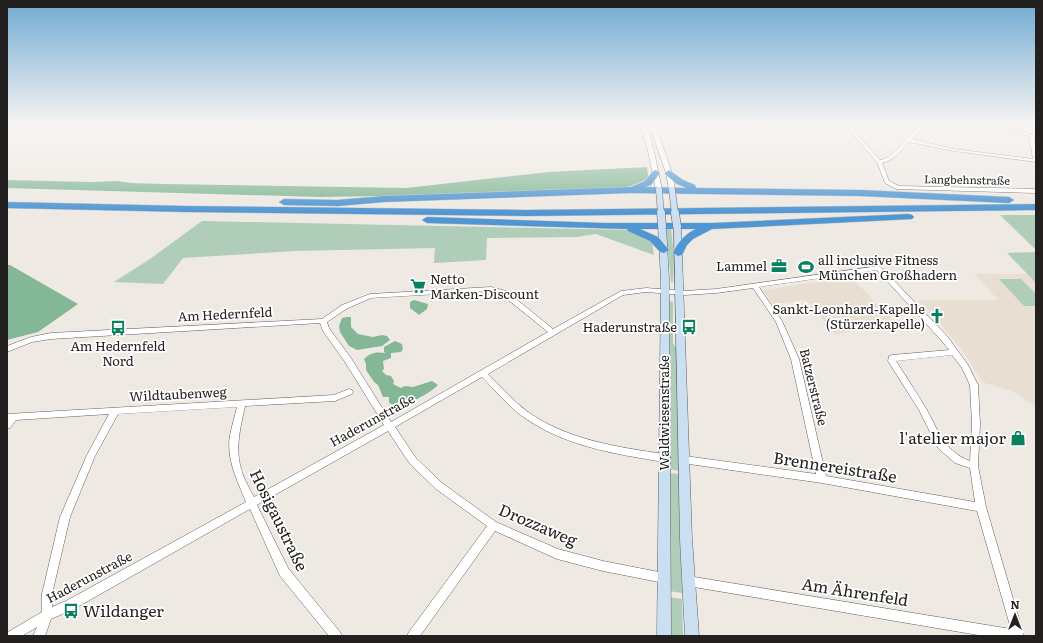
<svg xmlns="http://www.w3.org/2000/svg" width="1043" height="643" font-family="Literata,serif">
<rect width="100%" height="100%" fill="#eee9e3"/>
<g fill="#e8ded1">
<polygon points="975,274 1027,274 1036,283 1036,407 1014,392 982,382 965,354 939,322 918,300 998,300"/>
<polygon points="851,277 897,325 835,334 806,300 773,304 763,290"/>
</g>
<g fill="#afcdb9">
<polygon points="1000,215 1036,215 1036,250"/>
<polygon points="202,221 633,230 652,242 654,255 596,234 577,237 487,238 486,260 434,263 435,248 294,251 183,258 163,284 114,282 150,259"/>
<path d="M665,228H671L674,258L673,282H671C670,264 667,246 665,228Z"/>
<polygon points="1036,252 1036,283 1007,253"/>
<polygon points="999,279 1021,279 1036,294 1036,306 1024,306"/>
<polygon points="668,301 673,302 673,343 677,349 680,471 668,469"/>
<polygon points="668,473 680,474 682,593 669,591"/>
<polygon points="669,597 682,599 683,636 669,636"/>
</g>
<g fill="#84b796">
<polygon points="647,167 648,176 647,179 626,188 386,196 320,197 7,188 7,180 91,182 117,181 131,183 165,184 406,188 548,172"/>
<polygon points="7,265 10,265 78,304 38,332 7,340"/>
<polygon points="414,300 428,304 427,309 419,315 410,308 410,302"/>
<polygon points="347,317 351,317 351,327 358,334 373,337 382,335 387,336 390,340 382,346 357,350 349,346 340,332 339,326 342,318"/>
<path d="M395,341L402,344L403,349L401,352L391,353V358L383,361L384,369L382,371L386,375L391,376L394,381L393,384L401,388L405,386L413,387L432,381L438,385C432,391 426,394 419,398C408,404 403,409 389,403V397H383L378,385L374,382L366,370V364L364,359C371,352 377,352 386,353L384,352V347Z"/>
</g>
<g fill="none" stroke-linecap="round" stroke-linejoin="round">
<defs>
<g id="minor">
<path d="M844,124H848L880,160C897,158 912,124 929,124L912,139L954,149L1033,159L1029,136L980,124H988L1036,135V137H1034L1036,149V162L954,151L909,142C901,150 894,161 882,163L889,181L899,186L1036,189V193L896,189L885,183L877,162Z"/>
<path d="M879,266L881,267L947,336L968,365L978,385L980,424L978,466L986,507L1024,636H984L688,586L684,585L683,581L684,577L688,576L1011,629L977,511L822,483L682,463L681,460L682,457L685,456L816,474L791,359L776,322L753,288L716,293L685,295L646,292L623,295L488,374C501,387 513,401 528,412C568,440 617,447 664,454L667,455L668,458L667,461L664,462C615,454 563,446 522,416C507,405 495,390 482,377L395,427L416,458L442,483L496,522L558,549L603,561L664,573L668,574L669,578L668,582L664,583L603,571L557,559L495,531L420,636H407L409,632L487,526L436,489L410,464L388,431L257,505L288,568L340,632L342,636H329L280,576L250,509L74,609L51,619L45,636H33L37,627L22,636H7L8,632L42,612V594L60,517L87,455L109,414L16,420L10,428L7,429V414L334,395L349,389L352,390L353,392L352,394L335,401L245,406C240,430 234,451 243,475C246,482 250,490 254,497L384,425L345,362L323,331L320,323L51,339L32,342L7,352V346L31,337L51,333L322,319L342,305L370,294L491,287L506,291L553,329L621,291L646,288L685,291L716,289ZM877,270L941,340L949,350L892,355L889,356L888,361L919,410L938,448L955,463L970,468L975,502L826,476L799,359L782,321L759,287ZM491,291L502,295L548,332L391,422L351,358L329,328L327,322L346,309L371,298ZM952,355L962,368L970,385L972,424L970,461C942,450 938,428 924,405C915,390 905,375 896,361ZM237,407C235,416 232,425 230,435C226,459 237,480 246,502L66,601L52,607V594L70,517L95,456L118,414Z"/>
</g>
<g id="tertiary">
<polygon points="640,124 646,124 654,151 662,190 661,191 657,191 656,190 648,151"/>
<polygon points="649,124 655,124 672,173 675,190 674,191 670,191 669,190 666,173"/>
</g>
<g id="secondary">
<polygon points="659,224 662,224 666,226 669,279 671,636 657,636 661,279 658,226"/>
<polygon points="674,224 677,224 681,226 692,539 699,636 685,636 680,539"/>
</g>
<g id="motorway">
<polygon points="656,170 660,173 651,185 645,187 687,188 677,184 666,175 665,173 669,170 683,180 695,185 696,188 861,190 1009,197 1014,200 1009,203 861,196 630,193 384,202 338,206 284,205 279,202 284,199 337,200 384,196 631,187 645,181 653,171"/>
<polygon points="7,202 186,206 527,210 1036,204 1036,210 527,216 186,212 7,208"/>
<path d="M909,214L912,215L914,217L912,219L712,229L693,239L687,245L682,255L678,256L673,253C678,242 685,234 696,229H640L658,237L669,250L664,253L660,252L650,241L628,231L627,229L427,223L422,220L427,217L604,223H713Z"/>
</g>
</defs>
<use href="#minor" stroke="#64605b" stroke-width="1"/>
<use href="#tertiary" stroke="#64605b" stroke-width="1"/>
<use href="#secondary" stroke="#64605b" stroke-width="1"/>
<use href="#motorway" stroke="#c6c5c5" stroke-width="1"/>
<use href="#minor" fill="#fff" fill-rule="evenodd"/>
<use href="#tertiary" fill="#fff" fill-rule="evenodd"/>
<use href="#secondary" fill="#cae0f2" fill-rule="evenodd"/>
<use href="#motorway" fill="#5096d3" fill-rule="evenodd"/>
<defs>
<g id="secondary-bridge-far1">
<polyline points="659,190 661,214"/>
<polyline points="672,190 675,214"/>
</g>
<g id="secondary-bridge">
<polyline points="661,213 662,226"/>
<polyline points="675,213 677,226"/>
</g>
</defs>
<use href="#secondary-bridge-far1" stroke="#64605b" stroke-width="7" stroke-linecap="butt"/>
<use href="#secondary-bridge" stroke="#64605b" stroke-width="9" stroke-linecap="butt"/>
<use href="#secondary-bridge-far1" stroke="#cae0f2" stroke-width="6"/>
<use href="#secondary-bridge" stroke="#cae0f2" stroke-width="8"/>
</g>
<linearGradient id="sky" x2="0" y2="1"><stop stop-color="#70aad1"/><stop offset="0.58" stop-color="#f7f5f2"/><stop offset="1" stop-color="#f7f5f2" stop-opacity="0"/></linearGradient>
<rect width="1043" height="214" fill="url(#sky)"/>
<defs>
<symbol id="office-bare" viewBox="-9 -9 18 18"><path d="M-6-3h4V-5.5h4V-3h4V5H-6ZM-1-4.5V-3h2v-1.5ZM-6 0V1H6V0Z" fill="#0b805e" stroke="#fff" stroke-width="2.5" paint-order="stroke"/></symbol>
<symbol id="stadium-bare" viewBox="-9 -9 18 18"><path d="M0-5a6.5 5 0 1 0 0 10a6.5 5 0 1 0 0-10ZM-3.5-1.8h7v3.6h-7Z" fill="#0b805e" stroke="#fff" stroke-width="2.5" paint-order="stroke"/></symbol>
<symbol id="supermarket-bare" viewBox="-9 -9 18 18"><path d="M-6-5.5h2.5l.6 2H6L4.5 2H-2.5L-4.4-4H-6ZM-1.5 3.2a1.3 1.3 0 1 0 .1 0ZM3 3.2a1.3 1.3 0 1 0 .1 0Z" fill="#0b805e" stroke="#fff" stroke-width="2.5" paint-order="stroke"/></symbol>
<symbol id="church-bare" viewBox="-9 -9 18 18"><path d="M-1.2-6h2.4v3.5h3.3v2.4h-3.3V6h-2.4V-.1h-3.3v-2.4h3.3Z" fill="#0b805e" stroke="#fff" stroke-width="2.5" paint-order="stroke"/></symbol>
<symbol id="bus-bare" viewBox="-9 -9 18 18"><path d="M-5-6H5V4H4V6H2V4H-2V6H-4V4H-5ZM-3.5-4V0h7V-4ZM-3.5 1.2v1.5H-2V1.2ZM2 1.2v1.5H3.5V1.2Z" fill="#0b805e" stroke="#fff" stroke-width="2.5" paint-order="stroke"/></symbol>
<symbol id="shop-bare" viewBox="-9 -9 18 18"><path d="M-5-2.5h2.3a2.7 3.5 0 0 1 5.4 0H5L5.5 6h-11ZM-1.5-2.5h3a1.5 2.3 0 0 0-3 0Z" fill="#0b805e" stroke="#fff" stroke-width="2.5" paint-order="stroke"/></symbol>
</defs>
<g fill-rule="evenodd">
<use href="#office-bare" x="768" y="255" width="22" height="22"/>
<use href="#stadium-bare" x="795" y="256" width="22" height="22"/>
<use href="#supermarket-bare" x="407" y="275" width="22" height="22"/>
<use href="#church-bare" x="926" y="305" width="22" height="22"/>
<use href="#bus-bare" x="678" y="316" width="22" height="22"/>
<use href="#bus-bare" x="107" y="317" width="22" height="22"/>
<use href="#shop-bare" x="1007" y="427" width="22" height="22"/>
<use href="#bus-bare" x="60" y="600" width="22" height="22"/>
</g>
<g text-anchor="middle" stroke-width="3.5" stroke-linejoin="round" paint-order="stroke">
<g font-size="11" fill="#23211f" stroke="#fff">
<text transform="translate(967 180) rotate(1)" y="4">Langbehnstraße</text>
</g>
<g font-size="13" fill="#23211f" stroke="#fff" text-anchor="end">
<text x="818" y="265" text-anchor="start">all inclusive Fitness<tspan x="818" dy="15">München Großhadern</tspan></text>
<text x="767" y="271">Lammel</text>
<text x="430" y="284" text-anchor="start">Netto<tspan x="430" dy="15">Marken-Discount</tspan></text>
<text x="925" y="314">Sankt-Leonhard-Kapelle<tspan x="925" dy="15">(Stürzerkapelle)</tspan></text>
<text x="677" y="332">Haderunstraße</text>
<text x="118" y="351" text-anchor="middle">Am Hedernfeld<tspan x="118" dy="15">Nord</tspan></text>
</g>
<g font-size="13" fill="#23211f" stroke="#fff">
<text transform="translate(225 314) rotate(-3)" y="5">Am Hedernfeld</text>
<text transform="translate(814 387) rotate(76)" y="5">Batzerstraße</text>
<text transform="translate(178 394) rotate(-3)" y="5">Wildtaubenweg</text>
<text transform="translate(664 413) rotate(-90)" y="5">Waldwiesenstraße</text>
<text transform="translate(372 420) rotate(-29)" y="5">Haderunstraße</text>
<text transform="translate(89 577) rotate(-28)" y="5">Haderunstraße</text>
</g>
<g font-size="16" fill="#23211f" stroke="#fff" text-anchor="end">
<text x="1006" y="444">l'atelier major</text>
<text x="83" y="617" text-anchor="start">Wildanger</text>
</g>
<g font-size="16" fill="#23211f" stroke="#fff">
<text transform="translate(835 467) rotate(9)" y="6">Brennereistraße</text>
<text transform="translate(279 520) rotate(64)" y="6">Hosigaustraße</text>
<text transform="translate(538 525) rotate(23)" y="6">Drozzaweg</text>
<text transform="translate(855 592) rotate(9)" y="6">Am Ährenfeld</text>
</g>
</g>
<rect width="1043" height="643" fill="none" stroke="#23211f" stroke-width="16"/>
<g transform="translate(1015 615)" stroke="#ffffff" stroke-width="3" paint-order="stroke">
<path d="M0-3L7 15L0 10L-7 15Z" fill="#23211f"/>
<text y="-6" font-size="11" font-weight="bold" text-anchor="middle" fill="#23211f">N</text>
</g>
</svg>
